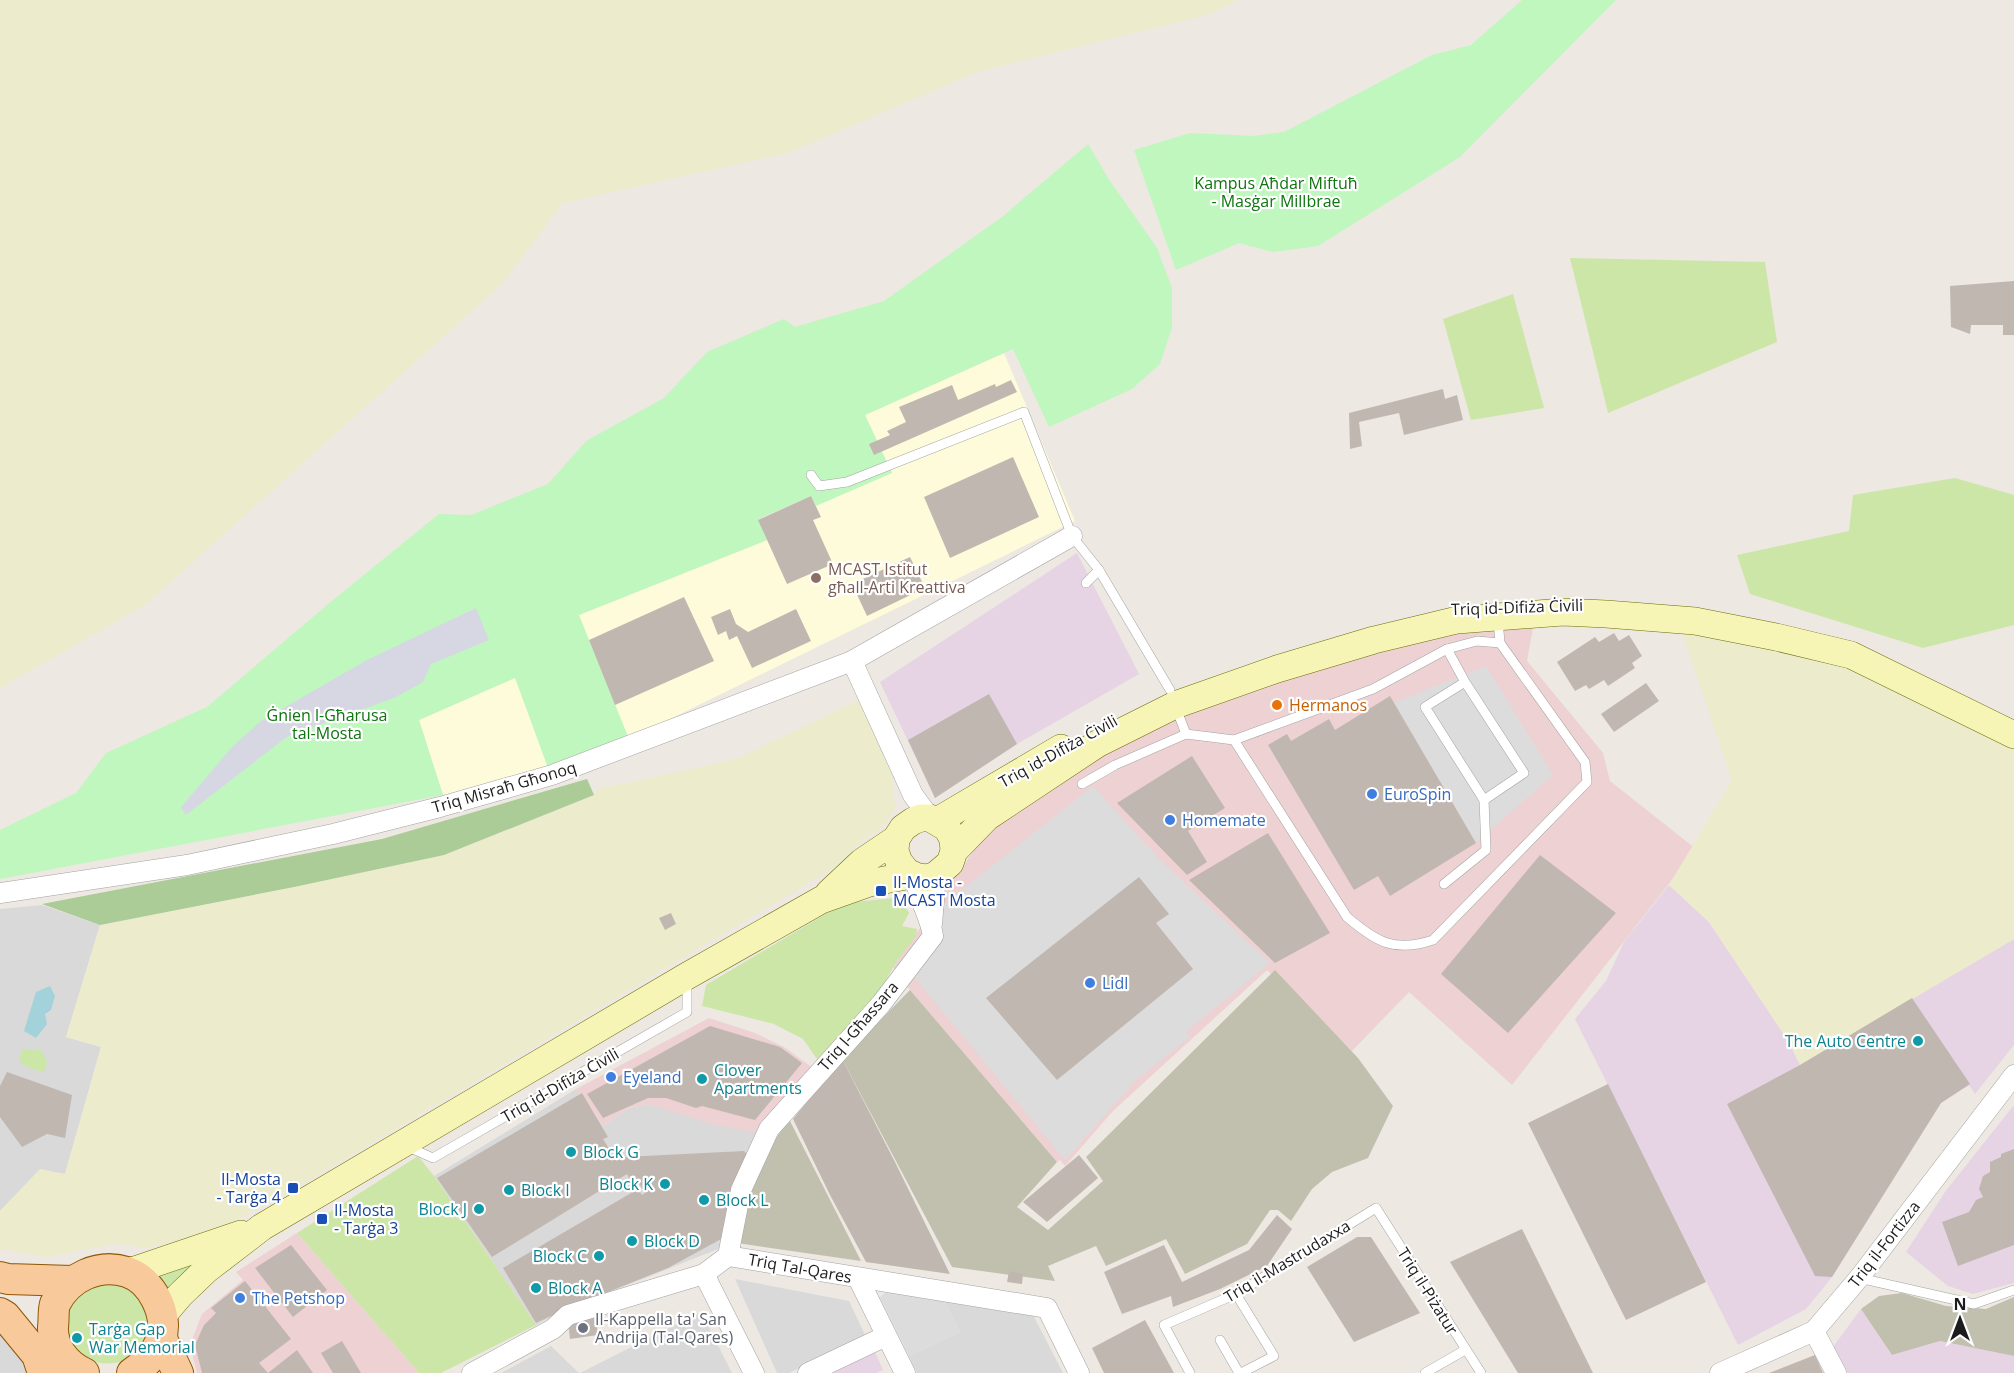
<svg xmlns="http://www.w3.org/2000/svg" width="2014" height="1373" font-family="'Open Sans',sans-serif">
<rect width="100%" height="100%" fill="#ede8e2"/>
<g fill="#dad9d9">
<polygon points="42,905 100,925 66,1037 101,1047 65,1174 40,1170 0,1211 0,909"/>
<polygon points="576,1089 603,1126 629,1108 649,1104 763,1134 723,1247 562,1311 536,1325 434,1176"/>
<polygon points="735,1279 849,1301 866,1337 789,1373 777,1373"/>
<polygon points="944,1300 1031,1311 1063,1373 917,1373 909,1356 960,1332"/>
<polygon points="701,1312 732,1373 580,1373"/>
<polygon points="0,1325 30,1373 0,1373"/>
<polygon points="551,1346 579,1373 501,1373"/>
</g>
<g fill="#eed1d2">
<polygon points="1534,622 1527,661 1603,753 1610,781 1696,849 1512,1085 1409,992 1352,1051 1267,970 1113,1111 1065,1166 1060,1160 1057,1162 910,990 893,967 998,816 1200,700 1436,633"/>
<polygon points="709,1018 755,1033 784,1047 813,1068 763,1134 712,1124 649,1104 629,1108 603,1126 576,1089"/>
<polygon points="297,1233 419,1373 197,1373 190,1345 202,1314 243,1280 236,1272"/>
</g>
<g fill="#e6d4e4">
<polygon points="1077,553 1139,674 1017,744 935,798 880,682"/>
<polygon points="1669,885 1709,922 1789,1042 1800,1065 2014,939 2014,1045 1975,1094 1969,1085 1941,1103 1832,1277 1806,1309 1738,1345 1575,1019 1606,981 1624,942"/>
<polygon points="2014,1105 2014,1283 1973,1294 1948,1286 1906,1252 1945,1192"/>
<polygon points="1861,1309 1892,1355 1940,1341 2014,1356 2014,1373 1848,1373 1833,1347"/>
<polygon points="875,1352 883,1370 876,1373 830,1373"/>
</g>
<polygon fill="#fefbda" points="1004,353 1075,521 615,746 548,768 443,795 419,720 516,677 579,615 767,540 758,520 811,496 816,505 892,473 865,415"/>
<g fill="#c1c0ae">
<polygon points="1275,970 1358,1058 1393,1106 1368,1158 1332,1172 1312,1189 1291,1221 1278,1210 1270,1210 1247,1244 1185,1274 1166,1239 1106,1266 1096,1246 1048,1266 1055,1281 952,1267 842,1059 910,990 1057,1162 1017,1207 1048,1230 1103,1181 1086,1157"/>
<polygon points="789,1119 861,1261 737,1243 746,1200 768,1150"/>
<polygon points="1902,1293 1946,1306 1986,1309 2014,1297 2014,1356 1940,1341 1892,1355 1861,1309 1879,1296"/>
</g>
<g fill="#ececcd">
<polygon points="0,0 1238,0 1207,15 977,72 788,153 563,203 502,284 145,605 0,688"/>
<polygon points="1678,621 1825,650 2014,739 2014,939 1800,1065 1789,1042 1709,922 1669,885 1732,780"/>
<polygon points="861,699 892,772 895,808 886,824 863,840 837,866 286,1194 207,1235 147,1248 116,1244 45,1257 0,1249 0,1211 40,1169 65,1174 101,1047 66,1037 100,925 294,887 444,855 594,795 597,789 734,760"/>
</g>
<g fill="#cce6a8">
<polygon points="1570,258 1765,262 1777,342 1608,413"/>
<polygon points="1513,294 1544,408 1471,420 1443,319"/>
<polygon points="1955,478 2014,495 2014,625 1923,648 1750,594 1737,555 1849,531 1853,495"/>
<polygon points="894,898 905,906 909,913 902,926 917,929 916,936 897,961 873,1002 839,1039 817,1059 803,1039 774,1024 702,1006 706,985 844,903"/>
<polygon points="22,1049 41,1050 47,1061 44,1072 29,1068 19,1061"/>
<polygon points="418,1156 434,1176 536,1325 441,1373 419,1373 297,1233"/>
<polygon points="193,1263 168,1289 157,1272"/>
<path d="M125,1281L150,1314C149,1322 149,1334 145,1342C131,1373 75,1370 66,1336C65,1332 66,1326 66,1322C66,1318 65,1311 66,1308C68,1300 78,1291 83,1285Z"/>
</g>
<polygon fill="#abcb97" points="587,779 594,795 444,855 294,887 100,925 42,904 382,839"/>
<g fill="#bff7bf">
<polygon points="1522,0 1616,0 1460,157 1318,246 1273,252 1239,243 1176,270 1134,150 1190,133 1254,136 1284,132 1432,55 1471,45"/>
<polygon points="1088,144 1108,178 1157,248 1172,288 1172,327 1160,364 1132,389 1049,427 1013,349 865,415 892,473 816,506 811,496 758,519 767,540 579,615 629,739 548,768 515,678 419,720 443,795 0,879 0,830 76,793 106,753 207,707 333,600 439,514 471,515 548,484 586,441 664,398 707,352 784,319 795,327 884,301 1002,217"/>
</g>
<g fill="#dcdcdc" fill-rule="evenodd">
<polygon points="1486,666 1553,775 1476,843 1393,703"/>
<path d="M1093,786L1161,861L1270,963L1185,1032L1190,1037L1135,1081L1065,1160L901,961L944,904ZM1139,878L1169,914L1156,923L1193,969L1057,1079Z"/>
<polygon points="887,1291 944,1300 960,1332 909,1356 880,1297"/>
</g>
<polygon fill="#d6d7e3" points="476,608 489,640 431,664 423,682 394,698 288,736 186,815 182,809 181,807 233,746 261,721 367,660"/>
<polygon fill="#a3d2da" points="50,986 55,996 51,1010 45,1014 47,1024 36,1038 24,1031 36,992"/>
<g fill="#c1b7b1">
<polygon points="2014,281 2014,335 2003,335 2003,325 1971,325 1970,334 1951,327 1950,286"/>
<polygon points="1011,380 1017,392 874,455 869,444 890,435 887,431 906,422 899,407 952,385 958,400 995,384 996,387"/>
<polygon points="1443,389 1445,399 1457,395 1463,420 1404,435 1399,413 1359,422 1362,446 1350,449 1349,413"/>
<polygon points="1013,457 1039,517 950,558 924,497"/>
<polygon points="811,496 821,517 813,520 833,564 787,584 758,520"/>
<polygon points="910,557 925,588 867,616 852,584"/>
<polygon points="684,597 714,661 615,705 589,640"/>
<polygon points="730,609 736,624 748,632 796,609 811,641 752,668 737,636 729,640 726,631 718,635 711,617"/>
<polygon points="1614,633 1619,641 1629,635 1642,656 1632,663 1635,668 1608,686 1604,680 1589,689 1586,685 1575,691 1557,662 1595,637 1599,642"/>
<polygon points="1646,683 1659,701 1614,732 1601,714"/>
<polygon points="989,694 1017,744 935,798 908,740"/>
<polygon points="1390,696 1476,843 1390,896 1378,876 1354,890 1268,745 1287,734 1291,741 1329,719 1335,730"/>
<polygon points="1192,756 1225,808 1188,831 1207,862 1187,875 1117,803"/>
<polygon points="1268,833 1330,933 1275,963 1189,880"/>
<polygon points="1540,855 1616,913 1508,1033 1441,974"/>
<polygon points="1139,877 1169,914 1156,923 1193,969 1057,1080 986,998"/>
<polygon points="671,913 676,924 665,930 659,918"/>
<polygon points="1912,998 1970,1084 1941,1103 1832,1277 1815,1276 1727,1104 1800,1065"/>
<polygon points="710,1026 780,1047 802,1063 755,1120 702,1106 696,1108 666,1098 648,1098 603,1118 587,1094"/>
<polygon points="842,1059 895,1162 950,1274 866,1262 830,1195 793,1119"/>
<polygon points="7,1072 72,1095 65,1138 47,1134 22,1147 0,1117 0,1086"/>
<polygon points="1608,1084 1706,1282 1626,1320 1528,1123"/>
<polygon points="582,1093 608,1137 603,1139 614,1157 621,1153 624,1157 744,1151 747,1154 723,1238 668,1268 568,1308 536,1323 503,1268 638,1189 642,1195 645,1193 634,1175 629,1178 627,1174 492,1257 437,1178"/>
<polygon points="2014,1149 2014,1245 1958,1266 1942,1222 1969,1212 1976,1200 1983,1197 1979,1189 1983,1176 1990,1172 1990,1162 2001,1157 2001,1154"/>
<polygon points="1079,1155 1098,1178 1047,1222 1023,1202"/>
<polygon points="1277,1215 1292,1229 1267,1266 1220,1289 1173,1307 1171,1296 1122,1314 1104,1272 1164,1245 1182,1282 1249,1250"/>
<polygon points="1522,1229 1593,1373 1518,1373 1450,1262"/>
<polygon points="1357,1237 1371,1237 1420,1313 1354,1342 1307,1267"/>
<polygon points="291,1245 327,1290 293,1317 255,1268"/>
<polygon points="1009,1271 1023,1274 1022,1284 1007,1282"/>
<polygon points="245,1281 291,1339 259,1363 268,1373 297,1350 313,1373 202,1373 195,1345 204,1325 216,1313 211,1308"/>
<polygon points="596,1317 598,1335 570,1339 568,1321"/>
<polygon points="1145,1320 1174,1373 1104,1373 1092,1348"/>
<polygon points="342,1341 361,1373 333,1373 321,1353"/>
<polygon points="1815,1355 1823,1373 1769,1373"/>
</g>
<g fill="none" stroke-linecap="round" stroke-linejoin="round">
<defs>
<g id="service">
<polyline points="811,475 819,486 847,482 1024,412 1072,536 1099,570 1170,690"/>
<polyline points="1086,583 1099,570"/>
<polyline points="1447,649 1465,682 1524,773 1484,800 1425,707 1465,682"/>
<polyline points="1176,708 1186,734"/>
<polyline points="1234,740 1373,689 1447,649 1477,641 1500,643"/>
<path d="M1082,784L1115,765L1186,734L1234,740L1347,917C1376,942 1395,953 1433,940L1587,782L1585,762L1500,643L1498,620"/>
<polyline points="1444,884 1486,850 1484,800"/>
<polyline points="406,1146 433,1158 687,1012 687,982"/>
<polyline points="1859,1278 1974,1304 2014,1290"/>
<polyline points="1236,1294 1274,1356 1241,1373"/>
<polyline points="1220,1340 1239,1373"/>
<polyline points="1190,1373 1164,1325 1236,1294 1376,1208 1481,1373"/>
<polyline points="1425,1373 1465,1350"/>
</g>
<g id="minor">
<polyline points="852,661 1072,536"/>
<polyline points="0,893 187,865 333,834 440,807 552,775 852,661 913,795 930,818"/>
<polyline points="932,924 936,875"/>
<path d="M728,1256L741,1190L769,1129L881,1004L933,936C930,915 917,898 915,876"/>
<polyline points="704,1274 754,1373"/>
<polyline points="858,1278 905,1373"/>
<polyline points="1814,1331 1836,1373"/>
<polyline points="472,1373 553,1329 568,1315 704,1274 728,1256 1047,1308 1079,1373"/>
<polyline points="808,1373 886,1336"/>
<polyline points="1720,1373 1814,1331 1859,1278 2014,1075"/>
</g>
<g id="secondary">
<polyline points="937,821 1061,748"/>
<polyline points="954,851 953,839 947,828 930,818 921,818 913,821 903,828 896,839 895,851 899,862 907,872 918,877 927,878 936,875 950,863 954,851 987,817 1097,744 1175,705 1277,669 1374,640 1457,620 1563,612 1606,614 1695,621 1776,637 1851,655 2014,735"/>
<polyline points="829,893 862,862 896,839"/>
<polyline points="129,1272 241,1234"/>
<polyline points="163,1315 180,1295 206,1270 262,1227 687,976 821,900 869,883 911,875"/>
</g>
<g id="primary">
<polyline points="0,1277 8,1279 72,1281"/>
<polyline points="0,1313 5,1316 37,1355 43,1373"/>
<polyline points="162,1339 178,1373"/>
<path d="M84,1373C66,1365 52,1347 53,1327C54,1320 53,1310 55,1304C68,1277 99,1263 127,1272C152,1280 169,1315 161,1339C156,1355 145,1364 132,1373"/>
</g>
</defs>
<use href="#service" stroke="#a3a3a3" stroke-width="10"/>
<use href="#minor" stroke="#a3a3a3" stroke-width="21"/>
<use href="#secondary" stroke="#6b6e08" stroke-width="28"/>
<use href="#primary" stroke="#8f5605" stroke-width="32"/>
<use href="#service" stroke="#fff" stroke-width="9"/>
<use href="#minor" stroke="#fff" stroke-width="20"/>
<use href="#secondary" stroke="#f7f5b6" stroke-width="27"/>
<use href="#primary" stroke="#f8c99b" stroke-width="30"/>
</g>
<circle fill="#8d6e63" stroke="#fff" stroke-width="2" cx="816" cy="578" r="6"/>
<circle fill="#e8710a" stroke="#fff" stroke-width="2" cx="1277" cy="705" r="6"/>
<g fill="#3f7fe0" stroke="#fff" stroke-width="2">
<circle cx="1372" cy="794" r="6"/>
<circle cx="1170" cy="820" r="6"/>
<circle cx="1090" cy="983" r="6"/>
<circle cx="611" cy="1077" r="6"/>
<circle cx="240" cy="1298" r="6"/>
</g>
<g fill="#1a4fb4" stroke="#fff" stroke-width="2">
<rect x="875" y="885" width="12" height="12" rx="3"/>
<rect x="287" y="1182" width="12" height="12" rx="3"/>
<rect x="316" y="1213" width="12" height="12" rx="3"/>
</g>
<g fill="#0f9aa8" stroke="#fff" stroke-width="2">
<circle cx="1918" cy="1041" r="6"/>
<circle cx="702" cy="1079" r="6"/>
<circle cx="571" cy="1152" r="6"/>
<circle cx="665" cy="1184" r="6"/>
<circle cx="509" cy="1190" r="6"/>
<circle cx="704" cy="1200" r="6"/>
<circle cx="479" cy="1209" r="6"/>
<circle cx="632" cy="1241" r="6"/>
<circle cx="599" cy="1256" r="6"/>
<circle cx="536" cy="1288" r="6"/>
<circle cx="77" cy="1338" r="6"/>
</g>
<circle fill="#6b7280" stroke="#fff" stroke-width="2" cx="583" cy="1328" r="6"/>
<g text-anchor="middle" stroke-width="4.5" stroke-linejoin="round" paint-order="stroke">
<g font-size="16" fill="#0e750f" stroke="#fff">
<text x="1276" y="189">Kampus Aħdar Miftuħ<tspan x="1276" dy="18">- Masġar Millbrae</tspan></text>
<text x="327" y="721">Ġnien l-Għarusa<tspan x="327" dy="18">tal-Mosta</tspan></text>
</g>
<g font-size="16" fill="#785e54" stroke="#fff" text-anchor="start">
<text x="828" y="575">MCAST Istitut<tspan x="828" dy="18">għall-Arti Kreattiva</tspan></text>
</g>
<g font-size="16" fill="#1c1c1c" stroke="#fff">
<text transform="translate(1517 607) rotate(-2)" y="6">Triq id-Difiża Ċivili</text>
<text transform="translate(1058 751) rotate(-29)" y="6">Triq id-Difiża Ċivili</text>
<text transform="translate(504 787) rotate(-16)" y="6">Triq Misraħ Għonoq</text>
<text transform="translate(858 1026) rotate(-49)" y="6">Triq l-Għassara</text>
<text transform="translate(560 1085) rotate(-30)" y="6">Triq id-Difiża Ċivili</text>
<text transform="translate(1884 1244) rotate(-52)" y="6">Triq il-Fortizza</text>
<text transform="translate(1287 1261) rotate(-31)" y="6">Triq il-Mastrudaxxa</text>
<text transform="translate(800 1268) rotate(10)" y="6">Triq Tal-Qares</text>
<text transform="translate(1428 1291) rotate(58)" y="6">Triq il-Piżatur</text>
</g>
<g font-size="16" fill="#c56008" stroke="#fff" text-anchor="start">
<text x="1289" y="711">Hermanos</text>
</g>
<g font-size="16" fill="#366cbe" stroke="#fff" text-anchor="start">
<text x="1384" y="800">EuroSpin</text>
<text x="1182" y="826">Homemate</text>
<text x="1102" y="989">Lidl</text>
<text x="623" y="1083">Eyeland</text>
<text x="252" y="1304">The Petshop</text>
</g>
<g font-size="16" fill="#164399" stroke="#fff" text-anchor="start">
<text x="893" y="888">Il-Mosta -<tspan x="893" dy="18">MCAST Mosta</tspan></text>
<text x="281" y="1185" text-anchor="end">Il-Mosta<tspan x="281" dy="18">- Tarġa 4</tspan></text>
<text x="334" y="1216">Il-Mosta<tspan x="334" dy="18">- Tarġa 3</tspan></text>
</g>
<g font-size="16" fill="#0d838f" stroke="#fff" text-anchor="start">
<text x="1906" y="1047" text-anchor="end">The Auto Centre</text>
<text x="714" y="1076">Clover<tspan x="714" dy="18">Apartments</tspan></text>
<text x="583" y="1158">Block G</text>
<text x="653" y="1190" text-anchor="end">Block K</text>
<text x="521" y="1196">Block I</text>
<text x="716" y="1206">Block L</text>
<text x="467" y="1215" text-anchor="end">Block J</text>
<text x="644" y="1247">Block D</text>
<text x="587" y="1262" text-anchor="end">Block C</text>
<text x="548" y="1294">Block A</text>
<text x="89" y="1335">Tarġa Gap<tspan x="89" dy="18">War Memorial</tspan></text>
</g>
<g font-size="16" fill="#5b616d" stroke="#fff" text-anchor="start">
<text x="595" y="1325">Il-Kappella ta' San<tspan x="595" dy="18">Andrija (Tal-Qares)</tspan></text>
</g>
</g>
<g transform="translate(1960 1319)" stroke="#ffffff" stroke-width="4.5" paint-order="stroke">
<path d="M0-4.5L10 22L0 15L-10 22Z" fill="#1c1c1c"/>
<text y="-9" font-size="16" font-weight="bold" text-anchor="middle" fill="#1c1c1c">N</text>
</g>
</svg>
